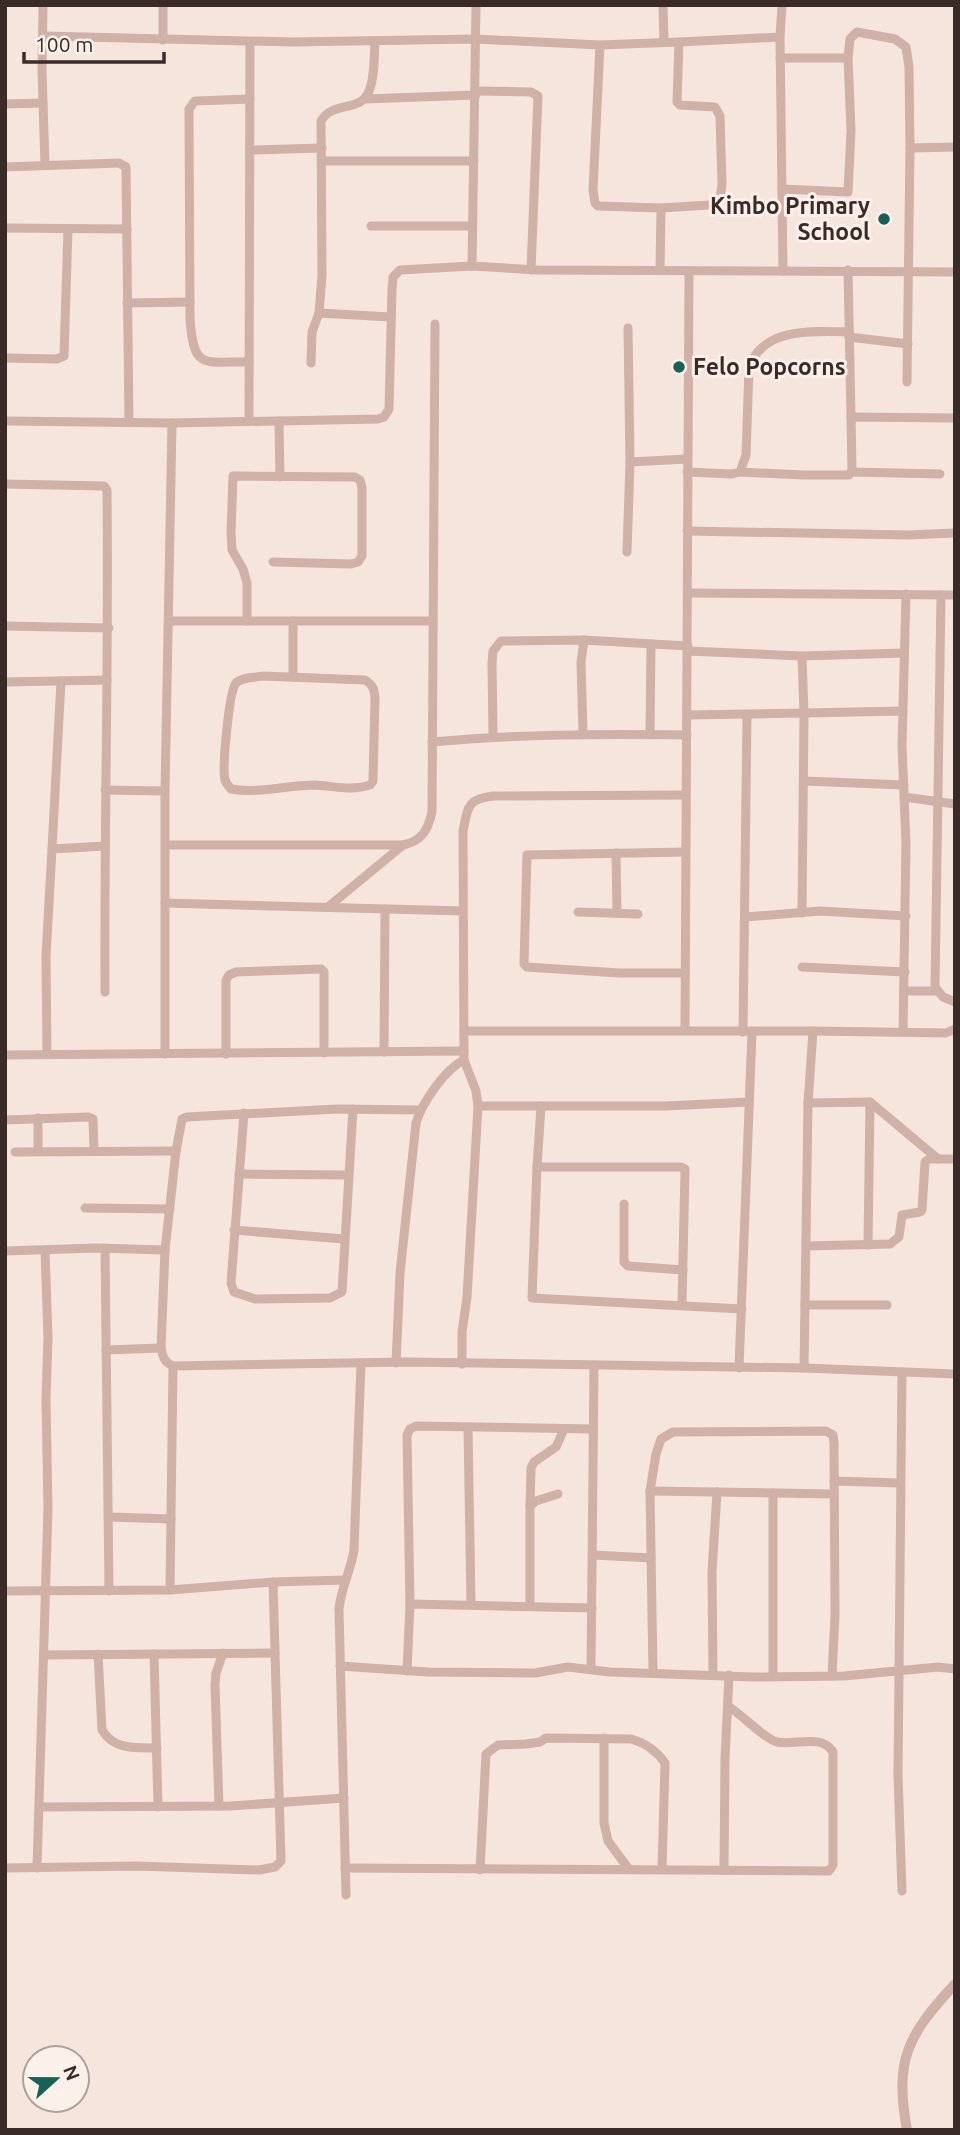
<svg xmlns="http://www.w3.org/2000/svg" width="960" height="2135" font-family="Ubuntu,sans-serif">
<rect width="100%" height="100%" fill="#f5e5dc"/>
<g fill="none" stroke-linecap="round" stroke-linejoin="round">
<g stroke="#cfb1a7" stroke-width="9">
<polyline points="43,5 42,71 45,165"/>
<polyline points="663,5 664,42"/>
<polyline points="782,5 780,37 783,271"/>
<polyline points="44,36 292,42 475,39 600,45 679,42 677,102 680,105 715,107 720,116 722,184 720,199 709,205 661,208 598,206 595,203 593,190 600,45"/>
<polyline points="163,40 163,5"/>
<polyline points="679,42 780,37"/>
<polyline points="780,58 848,58 850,39 857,32 895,39 906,47 909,67 910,148 907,382"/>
<polyline points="476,91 531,92 538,96 531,270"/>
<polyline points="364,99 476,95"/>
<polyline points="5,104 43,103"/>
<polyline points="910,148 955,147"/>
<polyline points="250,150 322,148"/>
<polyline points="322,161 474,161"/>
<polyline points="5,167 119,163 126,167 129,422"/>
<polyline points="782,189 848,192 851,131 848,58"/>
<polyline points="371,226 472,226"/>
<polyline points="5,228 127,229"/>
<polyline points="472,266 476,5"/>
<polyline points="660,270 661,208"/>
<polyline points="848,270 851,417"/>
<polyline points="127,303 190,302"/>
<polyline points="319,313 391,317"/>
<polyline points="849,337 908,344"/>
<polyline points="5,358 57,359 64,356 68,229"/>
<path d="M249,362C204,361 194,371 190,320L189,109L195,101L250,99"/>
<path d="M311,363L312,332L319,313L322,275L321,121C333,100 361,113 369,91C375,77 374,56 375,41"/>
<polyline points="5,421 172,423 378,419 384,417 389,409 392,290 393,277 400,270 472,266 537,270 955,272"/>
<polyline points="249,421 250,42"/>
<polyline points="279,421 280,477"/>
<polyline points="630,462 687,459"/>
<path d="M687,472L732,474L740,472L746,455L749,368C762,327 814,331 849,332"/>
<polyline points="740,472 803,475 849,475 852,470 851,417 955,418"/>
<polyline points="851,472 940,474"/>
<path d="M5,484L104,486L107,490C109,657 104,825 105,992"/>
<polyline points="687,531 908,535 955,533"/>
<polyline points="627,552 630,462 628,328"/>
<polyline points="688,593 955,595"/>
<polyline points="941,595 935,987 943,997 955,1002"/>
<polyline points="170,621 433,621"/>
<polyline points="247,621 247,583 243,569 232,550 231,533 233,476 355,477 360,480 362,488 362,556 358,562 351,564 273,562"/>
<polyline points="293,621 293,677"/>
<polyline points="5,626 109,628"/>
<polyline points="688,651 802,656"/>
<path d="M262,676L365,680C373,685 374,689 375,698L373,781L370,785C352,791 333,786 315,785C287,785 259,794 231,789C228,785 227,785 225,780C222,768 229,691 236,683C242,677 254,678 262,676Z"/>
<polyline points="5,682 107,680"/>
<polyline points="687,715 804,713 802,656 904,653"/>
<polyline points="583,733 581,662 584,640"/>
<polyline points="650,734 651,644"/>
<polyline points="493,736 492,663 493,651 501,641 584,640 688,646"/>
<path d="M432,742C517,734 601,734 687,735"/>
<polyline points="804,781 904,785"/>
<polyline points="105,790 165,791"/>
<polyline points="904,797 955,804"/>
<path d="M166,845H403C422,841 428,830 432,812L435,324"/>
<polyline points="52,849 61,681"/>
<polyline points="685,852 527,855 524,964 527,967 619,973 685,973"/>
<polyline points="616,853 617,913"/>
<polyline points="165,903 463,911"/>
<polyline points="328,907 403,845"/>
<polyline points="578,912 638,914"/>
<polyline points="802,913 804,713 903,711"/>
<polyline points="745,917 820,911 906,916"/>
<polyline points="802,967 905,972"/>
<polyline points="904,991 937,991"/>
<polyline points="685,1030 689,272"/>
<polyline points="464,1031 813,1031 946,1033 955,1029"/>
<polyline points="743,1032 747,715"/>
<polyline points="903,1032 906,844 902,746 906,594"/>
<polyline points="384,1052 385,909"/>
<polyline points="47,1054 46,956 52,849 105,846"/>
<polyline points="165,1054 165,791 172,423"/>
<polyline points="226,1054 226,980 229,975 236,972 321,969 324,972 324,1053"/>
<polyline points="5,1055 464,1051"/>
<polyline points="808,1103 870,1102 938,1159"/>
<polyline points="478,1106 665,1106 749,1102"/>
<polyline points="541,1106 537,1167 681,1167 685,1169 682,1305"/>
<path d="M420,1110L337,1109L187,1117L182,1119L176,1151L165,1250L161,1348C163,1357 164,1362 173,1366L407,1362L804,1368L955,1374"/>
<polyline points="244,1113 231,1283 234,1292 255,1299 330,1298 342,1292 353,1109"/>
<polyline points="38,1118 38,1151"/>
<polyline points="5,1120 88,1117 93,1119 94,1150"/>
<polyline points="15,1152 176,1151"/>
<polyline points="537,1167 532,1298 742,1309"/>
<polyline points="239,1174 348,1175"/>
<polyline points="624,1204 624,1262 628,1266 683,1270"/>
<polyline points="85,1208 170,1209"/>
<polyline points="234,1230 344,1239"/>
<polyline points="868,1245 870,1102"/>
<polyline points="807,1246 890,1244 899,1237 902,1215 920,1212 922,1210 925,1162 929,1159 955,1159"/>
<polyline points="105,1248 109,1591"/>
<polyline points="5,1251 96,1248 165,1250"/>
<polyline points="805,1305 887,1305"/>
<polyline points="106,1350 161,1348"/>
<path d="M396,1363L400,1273L416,1123C422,1103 445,1069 464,1060"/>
<path d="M462,1364V1332L467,1297L478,1106L476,1091L464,1060L463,831C468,807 467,799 493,796L685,795"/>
<polyline points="739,1368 752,1032"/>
<polyline points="804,1368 808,1103 813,1031"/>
<polyline points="468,1428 471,1604"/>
<polyline points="834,1481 900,1483"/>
<polyline points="650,1491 834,1494"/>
<polyline points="773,1493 773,1676"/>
<polyline points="530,1506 531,1468 534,1462 556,1447 564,1429"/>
<polyline points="109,1517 171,1519"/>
<polyline points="593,1555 651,1558"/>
<polyline points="170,1590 173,1366"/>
<polyline points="5,1591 170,1590 273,1582 345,1580"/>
<polyline points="410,1604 407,1435 410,1429 416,1426 593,1429"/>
<polyline points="530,1606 530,1506 536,1501 558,1494"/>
<path d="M98,1654L102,1730C114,1750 136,1748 157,1748"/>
<polyline points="154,1654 158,1807"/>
<polyline points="44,1655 275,1653"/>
<polyline points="340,1666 428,1672 535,1673 568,1667 610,1672 753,1677 844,1676 938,1667 955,1669"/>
<polyline points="591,1668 594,1366"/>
<polyline points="407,1671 410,1604 592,1608"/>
<polyline points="653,1673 650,1491 656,1454 661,1439 673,1432 826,1431 833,1435 834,1443 835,1615 832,1676"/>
<polyline points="713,1675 712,1572 717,1492"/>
<polyline points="604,1738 604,1823 608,1841 628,1868"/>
<polyline points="219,1806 215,1685 216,1673 223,1653"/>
<polyline points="41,1807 231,1806 344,1798"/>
<polyline points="5,1868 136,1866 259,1870 275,1867 281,1861 273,1582"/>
<polyline points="37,1868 48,1508 46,1399 48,1337 45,1250"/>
<path d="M345,1868L829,1871L833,1865V1752C821,1733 795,1746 777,1742C765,1739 741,1714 728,1706"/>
<path d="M480,1870L486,1754L498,1745L526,1744L540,1742L546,1738L631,1739C646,1743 656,1750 665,1763L662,1869"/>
<polyline points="724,1870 725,1759 729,1675"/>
<polyline points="902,1891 898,1775 902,1372"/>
<path d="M346,1895L339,1609C341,1588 351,1570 354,1550L361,1363"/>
</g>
<path stroke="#cfb1a7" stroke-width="10" d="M907,2130C894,2059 908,2035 955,1984"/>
</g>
<g fill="#196157" stroke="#fcf0ea" stroke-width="2.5">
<circle cx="884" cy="219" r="7"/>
<circle cx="679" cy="367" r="7"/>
</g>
<g text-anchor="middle" stroke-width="6" stroke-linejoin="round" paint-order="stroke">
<g font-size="23" font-weight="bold" fill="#3a2a28" stroke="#fcf0ea" text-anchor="end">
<text x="870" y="214">Kimbo Primary<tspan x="870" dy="26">School</tspan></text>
<text x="693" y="375" text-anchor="start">Felo Popcorns</text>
</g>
</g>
<rect width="960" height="2135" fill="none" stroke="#3a2a28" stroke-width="14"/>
<g transform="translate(56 2079) rotate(69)"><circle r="33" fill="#fcf0ea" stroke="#aea19c" stroke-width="2"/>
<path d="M0-5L12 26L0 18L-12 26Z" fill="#196157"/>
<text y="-10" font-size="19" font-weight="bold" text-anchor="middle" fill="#3a2a28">N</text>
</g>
<path d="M24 52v10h140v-10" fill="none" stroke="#3a2a28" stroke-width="3.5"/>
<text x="35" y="52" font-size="21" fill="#3a2a28" stroke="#fcf0ea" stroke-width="5" paint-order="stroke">100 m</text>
</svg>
